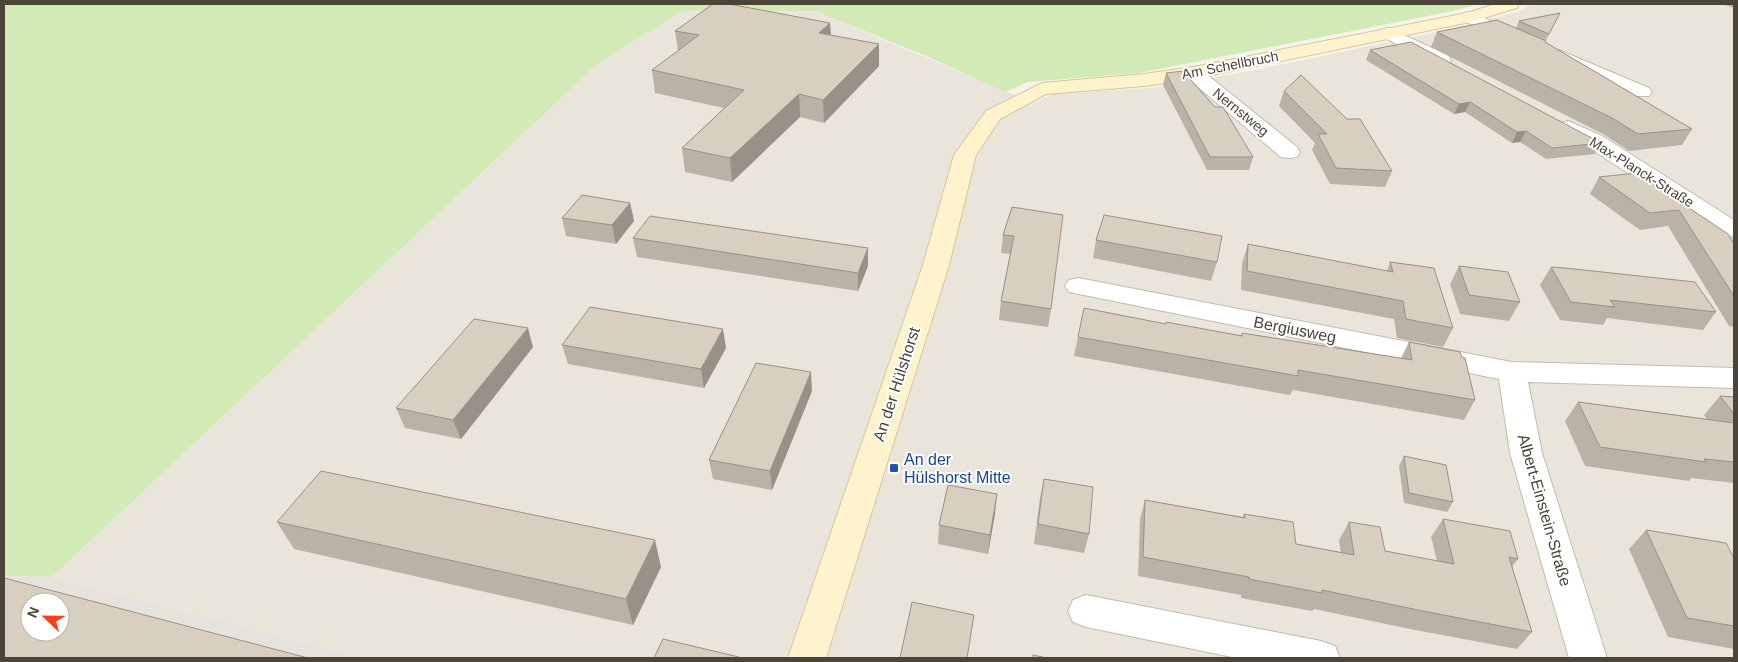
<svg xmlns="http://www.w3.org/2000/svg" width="1738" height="662" font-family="Helvetica,sans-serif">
<rect width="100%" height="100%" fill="#f6f3ec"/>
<polygon fill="#eae5da" points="1531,4 1734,4 1734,658 364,658 52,577 596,65 682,11 815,11 1034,103 1053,94 1151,88 1256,70 1473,24 1520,11"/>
<path fill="#e6e2dd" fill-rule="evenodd" d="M4,576L52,577L364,658H4ZM30,602H60V632H30Z"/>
<polygon fill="#d2eab5" points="4,4 1479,4 1453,11 1139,73 1028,82 1005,92 926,56 815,11 682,11 596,65 52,577 4,576"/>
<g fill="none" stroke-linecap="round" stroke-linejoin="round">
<defs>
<g id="street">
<polygon points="1470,12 1523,34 1526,38 1523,42 1511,42 1464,21 1461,17 1464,13"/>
<polygon points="1389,28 1449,56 1451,60 1449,64 1435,64 1383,37 1380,33 1383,29"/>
<polygon points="1559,50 1649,88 1652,92 1649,96 1635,96 1552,60 1550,56 1552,52"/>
<polygon points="1193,67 1200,69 1297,147 1300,152 1297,157 1289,158 1281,157 1186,77 1184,73 1186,69"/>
<polygon points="1568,121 1602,136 1734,220 1734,237 1725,235 1586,146 1561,131 1558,127 1561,123"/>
<polygon points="1078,278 1512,362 1734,368 1734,388 1528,382 1542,453 1607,658 1569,658 1510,453 1499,379 1069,292 1065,286 1069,280"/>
<polygon points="1086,595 1321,641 1335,646 1340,658 1237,658 1086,627 1073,622 1068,611 1073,600"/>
</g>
<polygon id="secondary" points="1495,4 1519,4 1517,8 1470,22 1193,79 1144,86 1046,94 1000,119 976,155 949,265 826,658 788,658 923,265 954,155 986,111 1042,83 1144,74 1193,67 1467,13"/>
</defs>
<use href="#street" stroke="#c2bbae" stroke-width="2"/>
<use href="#secondary" stroke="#d6c79b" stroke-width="2"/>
<use href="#street" fill="#fff" fill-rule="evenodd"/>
<use href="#secondary" fill="#fff3cd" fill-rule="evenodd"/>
</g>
<g fill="#bab2a6">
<polygon points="1723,4 1734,4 1734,8"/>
<polygon points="1560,13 1545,42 1692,129 1682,145 1629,151 1603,134 1431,47 1437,32 1516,28 1519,21"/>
<polygon points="830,23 831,35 879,44 879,66 824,123 800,117 732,182 685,172 682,148 724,108 655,93 652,70 678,51 675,31"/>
<polygon points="1370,50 1601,143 1595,154 1546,159 1520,142 1512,143 1465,112 1454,114 1366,60"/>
<polygon points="1166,73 1253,157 1249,170 1207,170 1163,85"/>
<polygon points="1284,91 1392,171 1385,187 1330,184 1312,150 1315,143 1279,106"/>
<polygon points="1637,173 1734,244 1734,327 1729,326 1668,226 1640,230 1590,194 1599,177"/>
<polygon points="630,203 634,221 616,244 566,236 562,218"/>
<polygon points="1012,207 1051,309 1048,327 999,320 1001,301 1010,254 1001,253 1003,235"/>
<polygon points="633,238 868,266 858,291 637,257"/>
<polygon points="1096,240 1217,262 1211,281 1093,258"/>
<polygon points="1248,244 1387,271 1390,262 1453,328 1443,347 1397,338 1394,319 1241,290 1242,263"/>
<polygon points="1459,266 1520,302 1509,321 1460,314 1450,284"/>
<polygon points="1551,267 1716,312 1703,330 1607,318 1603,325 1560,320 1540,285"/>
<polygon points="1242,333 1401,358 1409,342 1475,400 1464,420 1293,390 1290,395 1074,356 1078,337 1241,336"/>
<polygon points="562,345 726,348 704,388 568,364"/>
<polygon points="533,347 461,439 405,428 396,408"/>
<polygon points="812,391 772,490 713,479 709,460"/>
<polygon points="1720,396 1734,397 1734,483 1691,478 1689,481 1585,466 1565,421 1578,402 1707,419 1704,415"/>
<polygon points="1404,456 1453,502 1447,512 1404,503 1399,466"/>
<polygon points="1044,479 1089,534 1084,553 1034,544 1040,498"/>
<polygon points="1145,500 1243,517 1244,514 1296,544 1341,553 1339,540 1349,522 1385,551 1437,561 1431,537 1443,519 1518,559 1512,567 1532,632 1517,649 1410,629 1314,609 1312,611 1241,598 1241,595 1138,576 1140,519"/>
<polygon points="995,514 988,554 938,544 939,525"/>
<polygon points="277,522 661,567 633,625 294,549"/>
<polygon points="1646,530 1734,558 1734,649 1668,637 1629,549"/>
</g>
<g fill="#979187">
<polygon points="830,23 831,44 819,33"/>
<polygon points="879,44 879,66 824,123 823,100"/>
<polygon points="799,94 800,117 732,182 730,158"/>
<polygon points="1470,102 1465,112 1454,114 1459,104"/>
<polygon points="1526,131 1520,142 1512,143 1517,132"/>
<polygon points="630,203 634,221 616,244 612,225"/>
<polygon points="868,248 868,266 858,291 858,273"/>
<polygon points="528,328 533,347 461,439 453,420"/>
<polygon points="723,329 726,348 704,388 701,369"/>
<polygon points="811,372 812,391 772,490 770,471"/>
<polygon points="997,494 995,514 988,554 990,535"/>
<polygon points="655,540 661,567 633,625 626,599"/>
</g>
<g fill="#d8cfc1" stroke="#979187" fill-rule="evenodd">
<polygon points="713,4 729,4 830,23 819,33 879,44 823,100 799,94 730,158 682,148 744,90 652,70 699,35 675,31"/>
<polygon points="1560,13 1549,34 1519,21"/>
<polygon points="1497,20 1546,41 1545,42 1692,129 1638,134 1612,118 1437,32"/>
<polygon points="1411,42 1601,143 1552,148 1526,131 1517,132 1470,102 1459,104 1370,50"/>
<polygon points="1183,71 1215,107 1223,107 1253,157 1210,157 1166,73"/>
<polygon points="1301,75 1347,119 1360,119 1392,171 1336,168 1318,134 1327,134 1284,91"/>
<polygon points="1637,173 1728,234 1734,244 1734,296 1679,210 1650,213 1599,177"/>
<polygon points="582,195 630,203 612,225 562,218"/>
<polygon points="1012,207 1063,215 1051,309 1001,301 1014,236 1003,235"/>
<polygon points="1104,215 1222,236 1217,262 1096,240"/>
<polygon points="650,216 868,248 858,273 633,238"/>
<polygon points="1248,244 1393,272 1390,262 1434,268 1453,328 1406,319 1403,301 1247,271"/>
<polygon points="1459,266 1508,272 1520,302 1469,295"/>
<polygon points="1551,267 1565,268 1695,282 1716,312 1610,300 1615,307 1571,302"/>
<polygon points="590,307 723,329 701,369 562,345"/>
<polygon points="1084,308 1166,324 1166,322 1242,336 1242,333 1412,360 1409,342 1460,352 1462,357 1465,358 1475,400 1298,370 1298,376 1078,337"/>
<polygon points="474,319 528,328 453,420 396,408"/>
<polygon points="756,363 811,372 770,471 709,460"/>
<polygon points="1720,396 1734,397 1734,414"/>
<polygon points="1578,402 1734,423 1734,462 1704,459 1706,462 1600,447"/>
<polygon points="1404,456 1446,465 1453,502 1409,493"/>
<polygon points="321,471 655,540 626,599 277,522"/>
<polygon points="1044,479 1093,487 1089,534 1038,524"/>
<polygon points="948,485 997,494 990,535 939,525"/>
<polygon points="1145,500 1245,518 1244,514 1293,522 1296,544 1354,555 1349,522 1380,527 1385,551 1454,564 1443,519 1510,531 1518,559 1509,557 1532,632 1423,611 1322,590 1322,593 1249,579 1249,577 1143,557"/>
<polygon points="1646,530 1726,543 1734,558 1734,626 1687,618"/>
<path d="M4,578L308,658H4ZM30,602H60V632H30Z"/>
<polygon points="912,602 974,615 967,658 900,658"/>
<polygon points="663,639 739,657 739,658 654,658"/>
<polygon points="1033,655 1047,658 1033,658"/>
</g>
<rect fill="#1a4fb4" stroke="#fff" stroke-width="2" x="889" y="463" width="10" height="10" rx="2.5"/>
<g text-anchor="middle" stroke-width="4" stroke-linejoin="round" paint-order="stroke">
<g font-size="14" fill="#4b4439" stroke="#fff">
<text transform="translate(1230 65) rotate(-11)" y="5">Am Schellbruch</text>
<text transform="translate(1241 112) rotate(39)" y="5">Nernstweg</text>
<text transform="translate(1642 172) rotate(32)" y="5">Max-Planck-Straße</text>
</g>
<g font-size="16" fill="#4b4439" stroke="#fff">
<text transform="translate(1295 329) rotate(11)" y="6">Bergiusweg</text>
<text transform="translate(896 384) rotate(-72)" y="6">An der Hülshorst</text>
<text transform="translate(1545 510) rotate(74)" y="6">Albert-Einstein-Straße</text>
</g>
<g font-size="16" fill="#164399" stroke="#fff" text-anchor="start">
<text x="904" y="465">An der<tspan x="904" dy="18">Hülshorst Mitte</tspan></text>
</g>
</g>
<rect width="1738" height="662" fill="none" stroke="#4b4439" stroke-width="10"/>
<g transform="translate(45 617) rotate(292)"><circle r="24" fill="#ffffff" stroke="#b7b4b0"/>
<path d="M0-4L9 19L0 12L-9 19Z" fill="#fc3f1d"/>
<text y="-8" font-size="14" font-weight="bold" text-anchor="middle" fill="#4b4439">N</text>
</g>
</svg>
